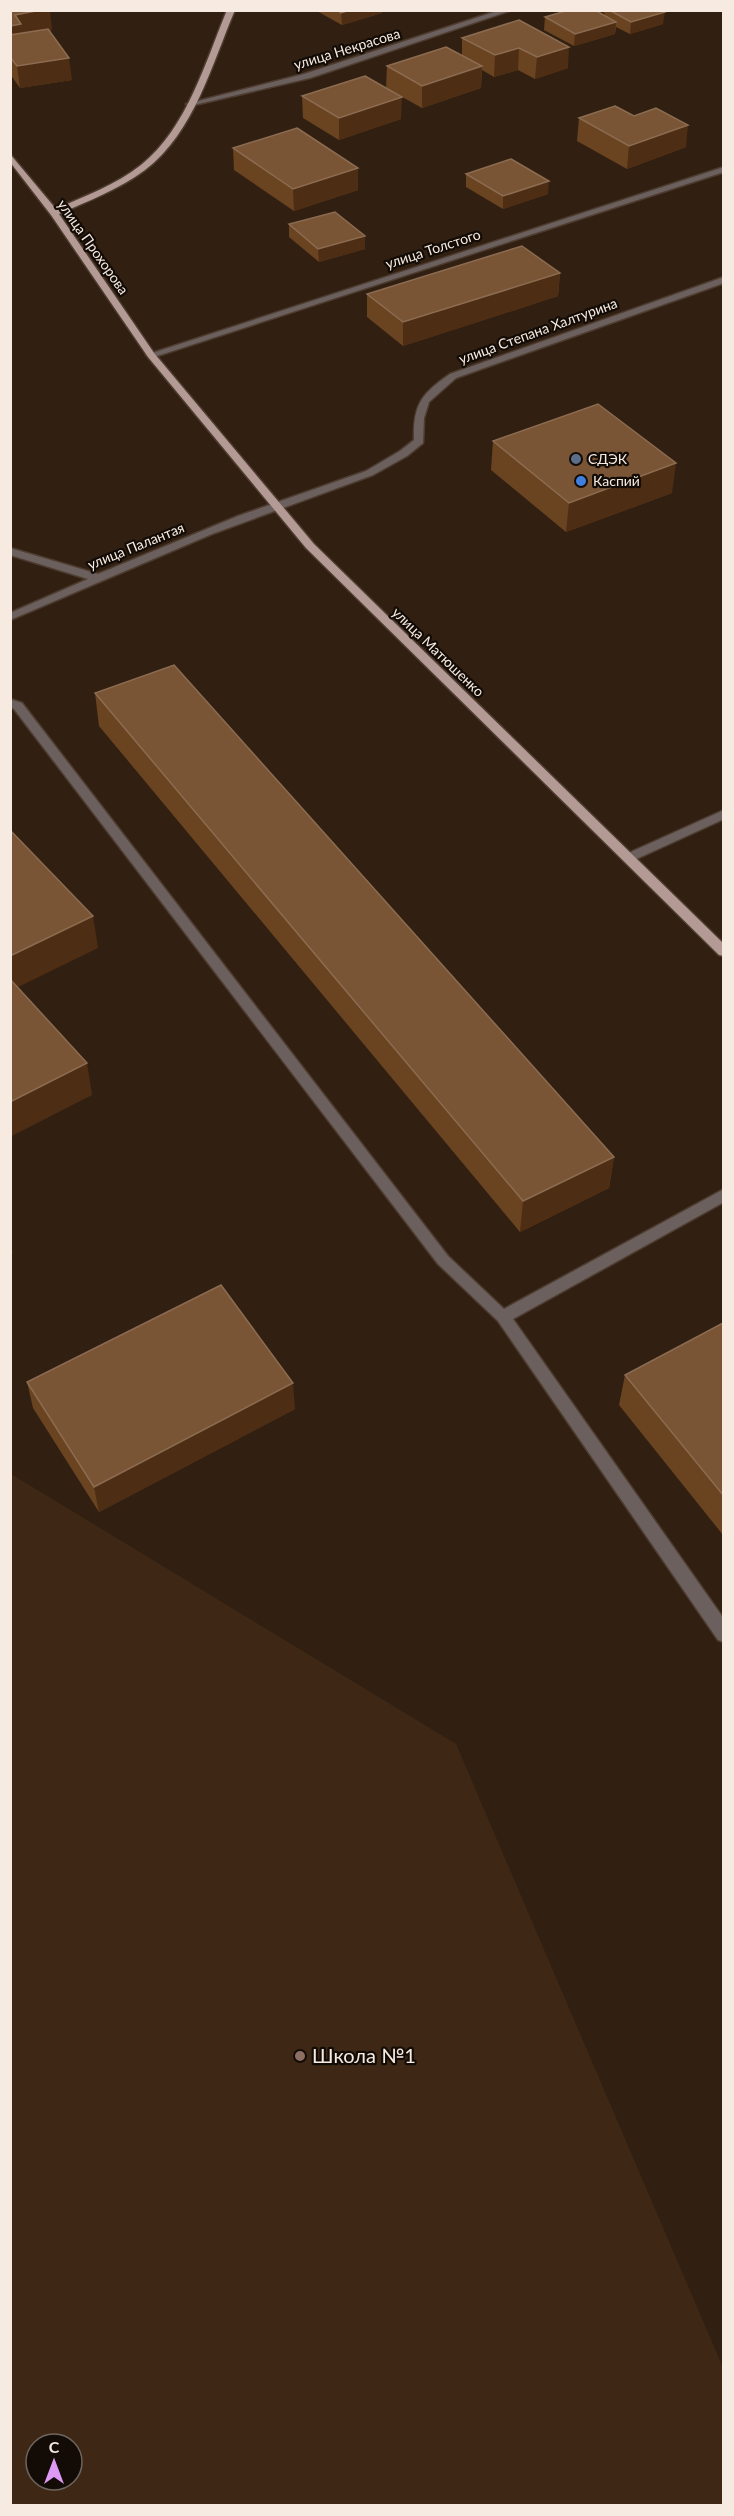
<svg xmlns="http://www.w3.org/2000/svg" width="734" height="2516" font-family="Lato,sans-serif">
<rect width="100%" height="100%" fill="#312012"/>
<path fill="#3e2815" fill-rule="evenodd" d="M11,1474L456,1744L723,2368V2505H11ZM36,2444H72V2480H36Z"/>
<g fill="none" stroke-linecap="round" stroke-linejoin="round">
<defs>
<g id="minor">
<polygon points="500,10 512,10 310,78 190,106 186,104 304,74"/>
<polygon points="724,167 724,172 154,357 146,355"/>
<path d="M724,277V283L456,378L429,402L424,418L423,443L407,456L373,475L212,534L10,620V613L88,579L10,555V548L98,574L238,516L366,471L400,451L414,440C413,405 421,394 450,374Z"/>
<polygon points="10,699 22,703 448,1256 504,1309 724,1189 724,1202 513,1319 724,1619 724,1642 718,1640 498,1321 438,1264 14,709 10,707"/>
<polygon points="724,810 724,819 632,861 628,862 622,858 624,855"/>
</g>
<path id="major" d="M227,10H235C212,64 194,133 145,170C120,189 88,201 59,214L154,353L314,544L724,944V956L719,955L306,548L148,357L51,215L10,162V154L56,209C84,196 116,185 141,165C187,128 205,63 227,10Z"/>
</defs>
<use href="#minor" stroke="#4d3c2f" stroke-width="3"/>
<use href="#major" stroke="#4d3c2f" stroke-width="3"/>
<use href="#minor" fill="#6b605d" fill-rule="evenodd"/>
<use href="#major" fill="#b39a94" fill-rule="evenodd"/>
</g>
<g fill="#6a4321">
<polygon points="10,10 52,30 49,31 72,80 20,88 10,74"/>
<polygon points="315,10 382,10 382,13 342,25"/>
<polygon points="603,10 662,10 663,24 630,34 616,27 615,34 574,46 544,30 545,17 605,16 605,14 603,12"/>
<polygon points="519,20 568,68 535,79 518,70 494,77 482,70 481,88 422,108 386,88 387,66 462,55 462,38"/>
<polygon points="302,96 401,119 339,140 303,118"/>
<polygon points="579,118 686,147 627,169 577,141"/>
<polygon points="233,148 358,168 358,190 294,211 234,170"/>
<polygon points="466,174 548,194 503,209 466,187"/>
<polygon points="289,224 365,236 365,249 319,262 289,237"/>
<polygon points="560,273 558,296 403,346 367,317 367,294"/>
<polygon points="493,441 672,493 566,532 491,470"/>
<polygon points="95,693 614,1157 609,1188 520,1232 99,726"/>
<polygon points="723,1323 723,1535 619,1405 625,1375"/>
<polygon points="27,1382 295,1409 99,1512 33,1408"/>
</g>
<g fill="#4d2d13">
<polygon points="41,10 50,10 52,30 23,35 10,47 10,26 15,15"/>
<polygon points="350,10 382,10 382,13 342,25 341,13"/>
<polygon points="665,12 663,24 630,34 631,22"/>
<polygon points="616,22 615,34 574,46 575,34"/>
<polygon points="569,47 568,68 535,79 537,57"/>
<polygon points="519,48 518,70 494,77 495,55"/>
<polygon points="69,58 72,80 20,88 17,66"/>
<polygon points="482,66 481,88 422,108 422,86"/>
<polygon points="402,97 401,119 339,140 339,118"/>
<polygon points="688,125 686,147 627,169 629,146"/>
<polygon points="358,168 358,190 294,211 293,189"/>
<polygon points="549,181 548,194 503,209 503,196"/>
<polygon points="365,236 365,249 319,262 318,249"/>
<polygon points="560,273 558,296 403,346 403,322"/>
<polygon points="676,463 672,493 566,532 569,503"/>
<polygon points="93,916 98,948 10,991 10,956"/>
<polygon points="87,1063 92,1095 10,1137 10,1102"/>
<polygon points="614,1157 609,1188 520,1232 523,1201"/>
<polygon points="10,1244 13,1253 10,1255"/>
<polygon points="293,1383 295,1409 99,1512 94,1487"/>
</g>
<g fill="#795536" stroke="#8c6c51" stroke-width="1.5">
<polygon points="10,10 41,10 15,15 21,24 10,26"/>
<polygon points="337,10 350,10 341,13"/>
<polygon points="569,10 595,10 616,22 575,34 545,17"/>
<polygon points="609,10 662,10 665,12 631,22"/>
<polygon points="519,20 569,47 537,57 519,48 495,55 462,38"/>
<polygon points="48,29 69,58 17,66 10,57 10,35"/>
<polygon points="446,47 482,66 422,86 387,66"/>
<polygon points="365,76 402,97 339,118 302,96"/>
<polygon points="615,106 634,116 656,108 688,125 629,146 579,118"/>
<polygon points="297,128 358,168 293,189 233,148"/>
<polygon points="511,159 549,181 503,196 466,174"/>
<polygon points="335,212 365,236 318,249 289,224"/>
<polygon points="522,246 560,273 403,322 367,294"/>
<polygon points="598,404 676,463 569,503 493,441"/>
<polygon points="174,665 614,1157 523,1201 95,693"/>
<polygon points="10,830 93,916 10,956"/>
<polygon points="10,979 87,1063 10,1102"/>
<polygon points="221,1285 293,1383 94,1487 27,1382"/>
<polygon points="723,1323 723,1495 625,1375"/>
</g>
<circle fill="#5c6f8a" stroke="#130c06" stroke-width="2" cx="576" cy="459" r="6"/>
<circle fill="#3f7fe0" stroke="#130c06" stroke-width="2" cx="581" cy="481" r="6"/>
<circle fill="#8d6e63" stroke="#130c06" stroke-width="2" cx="300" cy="2056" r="6"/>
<g text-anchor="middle" stroke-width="4.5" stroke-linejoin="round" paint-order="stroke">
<g font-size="14" fill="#f6eae1" stroke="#130c06">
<text transform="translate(347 49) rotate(-17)" y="5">улица Некрасова</text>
<text transform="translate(93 247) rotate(55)" y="5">улица Прохорова</text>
<text transform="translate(433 249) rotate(-18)" y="5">улица Толстого</text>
<text transform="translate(538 331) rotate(-20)" y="5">улица Степана Халтурина</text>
<text transform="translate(136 546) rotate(-22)" y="5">улица Палантая</text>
<text transform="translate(438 652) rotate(44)" y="5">улица Матюшенко</text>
</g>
<g font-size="14" fill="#f6eae1" stroke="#130c06" text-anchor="start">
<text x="588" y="464">СДЭК</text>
<text x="593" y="486">Каспий</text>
</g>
<g font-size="20" fill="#f6eae1" stroke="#130c06" text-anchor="start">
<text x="312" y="2063">Школа №1</text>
</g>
</g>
<rect width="734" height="2516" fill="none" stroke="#f6eae1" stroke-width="24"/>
<g transform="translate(54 2462)"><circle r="28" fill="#130c06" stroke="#6e655e" stroke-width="1.5"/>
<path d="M0-4.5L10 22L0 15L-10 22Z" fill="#dd99f3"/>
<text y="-9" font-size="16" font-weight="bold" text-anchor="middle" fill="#f6eae1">С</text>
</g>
</svg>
